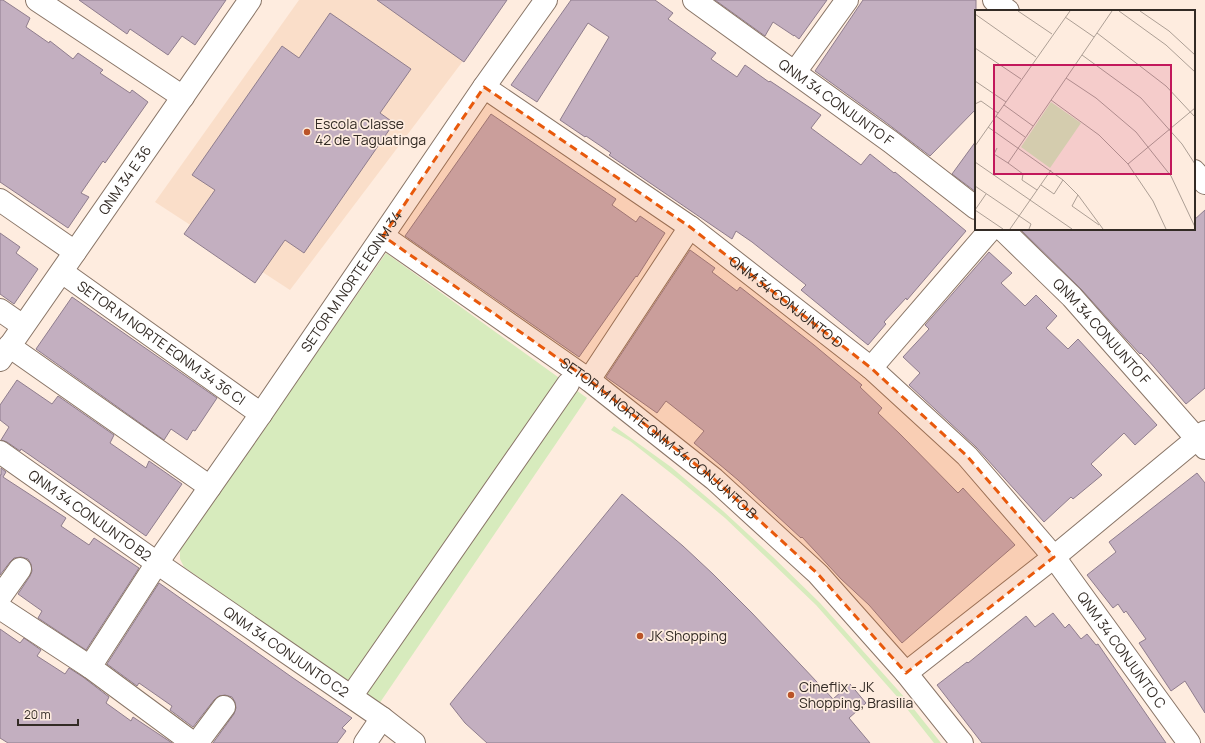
<svg xmlns="http://www.w3.org/2000/svg" width="1205" height="743" font-family="Manrope,sans-serif">
<rect width="100%" height="100%" fill="#feecdf"/>
<polygon fill="#fadec9" points="299,0 378,0 463,61 290,290 155,202"/>
<g fill="#d7ebbd">
<polygon points="386,253 587,398 379,704 184,567 180,559 180,550"/>
<polygon points="614,426 671,467 723,511 773,557 820,603 905,698 941,743 934,743 900,700 816,605 725,518 677,478 630,441 611,430"/>
</g>
<g fill="#c3afc0" stroke="#8f7d8d">
<polygon points="0,0 3,0 30,18 26,27 49,43 50,41 73,59 78,53 103,70 100,73 130,93 132,90 148,102 105,163 103,161 81,193 89,197 68,228 0,182"/>
<polygon points="79,0 226,0 195,45 182,36 168,55 130,29 127,34"/>
<polygon points="377,0 507,0 464,62"/>
<polygon points="571,0 655,0 673,13 668,19 716,53 711,59 737,77 745,65 769,82 770,81 821,115 811,128 861,165 870,154 894,173 895,172 966,231 907,300 906,298 884,322 886,324 868,345 801,290 806,285 752,242 736,231 732,239 609,155 611,153 586,136 585,137 560,120 609,37 588,23 537,102 511,85"/>
<polygon points="715,0 827,0 799,39 794,35 794,36 773,22 765,36"/>
<polygon points="863,0 976,0 976,109 930,156 884,121 815,71"/>
<polygon points="330,13 411,69 380,113 394,123 304,253 285,240 255,283 184,234 215,190 192,175 282,46 299,58"/>
<polygon points="491,114 616,199 612,205 636,222 640,216 665,233 637,277 636,276 579,357 405,236"/>
<polygon points="976,141 976,192 952,174"/>
<polygon points="1205,210 1205,388 1186,404 1148,360 1141,353 1140,354 1127,340 1081,289 1020,229 1194,229 1194,220"/>
<polygon points="0,233 20,247 16,253 38,269 14,304 0,294"/>
<polygon points="690,250 715,268 712,272 737,291 740,287 814,345 862,385 860,387 882,408 878,413 901,435 958,493 963,488 1015,545 902,643 869,605 841,579 802,537 801,538 738,480 694,443 704,431 666,401 657,413 606,377"/>
<polygon points="989,252 1012,273 1001,283 1025,306 1036,295 1057,316 1046,328 1068,349 1078,339 1157,425 1135,445 1124,433 1121,436 1091,464 1102,475 1073,499 1071,497 1044,522 976,447 909,385 920,373 903,357 929,329 925,325"/>
<polygon points="72,297 217,398 195,431 193,430 187,440 171,429 164,440 36,349"/>
<polygon points="17,380 52,404 58,396 114,435 110,443 146,468 149,461 182,484 146,536 21,449 20,451 7,442 1,440 9,427 0,420 0,405"/>
<polygon points="1,468 6,472 3,477 66,518 61,526 89,545 94,538 139,568 86,650 38,618 42,611 18,594 30,576 32,571 31,564 28,559 21,557 14,558 10,562 0,575 0,475 1,475"/>
<polygon points="1197,473 1205,483 1205,713 1185,681 1171,691 1139,643 1146,639 1126,611 1124,613 1118,604 1113,608 1087,575 1116,552 1109,542"/>
<polygon points="622,494 683,546 713,574 752,613 833,699 850,684 866,703 849,718 870,743 487,743 465,723 450,704"/>
<polygon points="159,583 293,678 352,718 342,728 346,731 337,743 213,743 234,714 236,708 235,702 232,697 225,695 219,696 214,700 193,727 170,710 172,706 139,683 137,686 107,664"/>
<polygon points="1053,613 1065,628 1069,624 1081,639 1087,634 1096,645 1098,644 1166,743 982,743 937,685 967,662 968,663 1026,616 1035,627"/>
<polygon points="0,629 20,643 24,638 41,650 37,656 65,674 69,668 83,677 109,697 106,703 131,721 133,717 172,743 8,743 0,738"/>
</g>
<g fill="none" stroke-linecap="round" stroke-linejoin="round">
<defs>
<g id="minor">
<polyline points="37,0 183,97"/>
<path id="s1" d="M694,0L891,142L976,208"/>
<polyline points="994,0 1008,11"/>
<polyline points="795,72 847,0"/>
<path id="s2" d="M484,87L690,227L871,368L967,456L1054,557L1189,743"/>
<polyline points="1194,171 1205,183"/>
<polyline points="0,200 75,252"/>
<path id="s3" d="M1002,229L1072,297L1205,448"/>
<path id="s4" d="M383,236L589,380L714,479L818,574L906,673L962,743"/>
<path id="s5" d="M62,272L261,414"/>
<polyline points="0,310 23,326"/>
<polyline points="9,346 210,487"/>
<path id="s6" d="M0,360L250,0"/>
<polyline points="871,368 991,229"/>
<polyline points="589,380 690,227"/>
<path id="s7" d="M0,452L157,563L382,718L414,743"/>
<polyline points="0,597 20,569"/>
<polyline points="0,608 90,667"/>
<polyline points="906,673 1054,557 1205,432"/>
<polyline points="357,688 568,384"/>
<path id="s8" d="M193,743L90,667L157,563L261,414L484,87L546,0"/>
<polyline points="197,743 224,707"/>
<polyline points="365,743 382,718"/>
</g>
</defs>
<use href="#minor" stroke="#897567" stroke-width="24"/>
<use href="#minor" stroke="#fff" stroke-width="22"/>
</g>
<path fill="#e8590c" fill-opacity="0.2" stroke="#e8590c" stroke-width="3" stroke-dasharray="8 5" stroke-linejoin="round" d="M484,87L690,227L871,368L967,456L1054,557L906,673L818,574L714,479L589,380L383,236Z"/>
<g fill="#ba5428" stroke="#feecdf" stroke-width="1.5">
<circle cx="307" cy="132" r="4"/>
<circle cx="640" cy="636" r="4"/>
<circle cx="791" cy="695" r="4"/>
</g>
<g text-anchor="middle" stroke-width="3.5" stroke-linejoin="round" paint-order="stroke">
<g font-size="14" fill="#332b25" stroke="#feecdf">
<text dy="5" stroke="none"><textPath href="#s1" startOffset="175">QNM 34 CONJUNTO F</textPath></text>
<text dy="5" stroke="none"><textPath href="#s6" startOffset="219">QNM 34 E 36</textPath></text>
<text dy="5" stroke="none"><textPath href="#s8" startOffset="594">SETOR M NORTE EQNM 34</textPath></text>
<text dy="5" stroke="none"><textPath href="#s2" startOffset="371">QNM 34 CONJUNTO D</textPath></text>
<text dy="5" stroke="none"><textPath href="#s3" startOffset="143">QNM 34 CONJUNTO F</textPath></text>
<text dy="5" stroke="none"><textPath href="#s5" startOffset="122">SETOR M NORTE EQNM 34 36 CI</textPath></text>
<text dy="5" stroke="none"><textPath href="#s4" startOffset="342">SETOR M NORTE QNM 34 CONJUNTO B</textPath></text>
<text dy="5" stroke="none"><textPath href="#s7" startOffset="110">QNM 34 CONJUNTO B2</textPath></text>
<text dy="5" stroke="none"><textPath href="#s2" startOffset="857">QNM 34 CONJUNTO C</textPath></text>
<text dy="5" stroke="none"><textPath href="#s7" startOffset="349">QNM 34 CONJUNTO C2</textPath></text>
</g>
<g font-size="14" fill="#332b25" stroke="#feecdf" text-anchor="start">
<text x="315" y="129">Escola Classe<tspan x="315" dy="16">42 de Taguatinga</tspan></text>
<text x="648" y="641">JK Shopping</text>
<text x="799" y="692">Cineflix - JK<tspan x="799" dy="16">Shopping, Brasilia</tspan></text>
</g>
</g>
<g transform="translate(975 10)">
<rect width="220" height="220" fill="#feecdf"/>
<path d="M76,92L106,113L75,158L46,137Z" fill="#d7ebbd"/>
<path fill="none" stroke="#ad9f95" stroke-width="1" d="M43,1L77,24M144,1L191,35L220,62M165,1L194,21L220,45M0,4L61,47M90,7L119,27M122,23L191,76L220,107M0,38L46,69M107,45L166,88L207,134L220,154M91,68L121,88L161,122L196,166L220,217M0,71L31,92M76,90L124,125L153,154L178,191L191,219M0,94L6,91L23,103M29,95L58,116M21,106L50,127M13,117L88,170L103,185L128,219M0,136L95,1M22,138L19,144L33,153M0,152L97,219M153,154L220,98M66,175L79,184L88,170M0,176L56,214L54,219M62,180L47,170L48,164L33,153L137,1M11,184L0,200L28,219M103,185L97,196L124,215M35,219L76,160"/>
<path fill="#c2185b" fill-opacity="0.15" stroke="#c2185b" stroke-width="2" d="M19,55H196V164H19Z"/>
<rect width="220" height="220" fill="none" stroke="#332b25" stroke-width="2"/>
</g>
<path d="M18 719v6h60v-6" fill="none" stroke="#332b25" stroke-width="2"/>
<text x="24" y="719" font-size="12" fill="#332b25" stroke="#feecdf" stroke-width="3" paint-order="stroke">20 m</text>
</svg>
